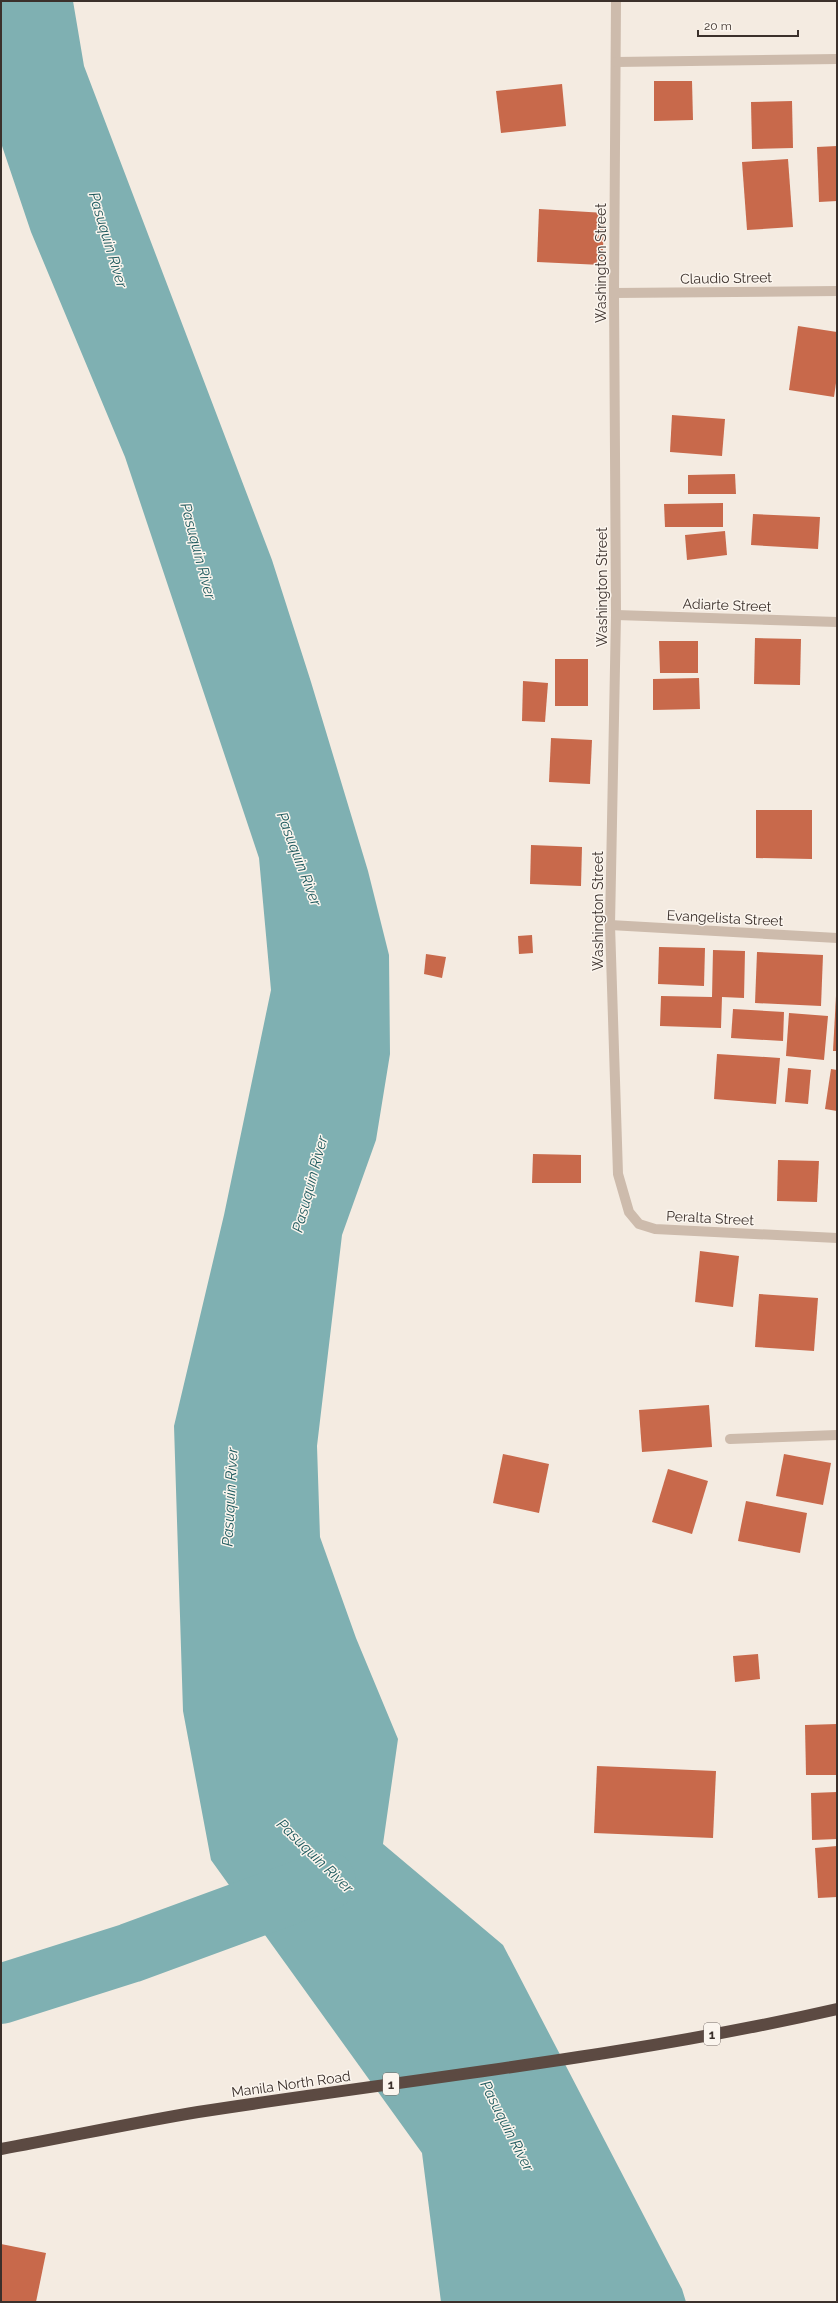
<svg xmlns="http://www.w3.org/2000/svg" width="838" height="2303" font-family="Raleway,sans-serif">
<rect width="100%" height="100%" fill="#f4ebe1"/>
<polygon fill="#7fb0b2" points="1,1 73,1 84,66 272,560 311,682 368,871 389,955 390,1054 376,1140 342,1235 317,1446 320,1537 356,1638 398,1739 383,1844 503,1945 682,2289 686,2302 441,2302 422,2153 211,1860 183,1711 174,1426 224,1215 271,990 259,858 125,457 31,232 1,143"/>
<g fill="none" stroke-linecap="round" stroke-linejoin="round">
<polyline stroke="#7fb0b2" stroke-width="60" points="1,1994 130,1953 326,1881"/>
</g>
<g fill="#c8694b">
<polygon points="654,81 692,81 693,120 654,121"/>
<polygon points="562,84 566,126 501,133 496,91"/>
<polygon points="792,101 793,148 752,149 751,102"/>
<polygon points="837,146 837,201 819,202 817,147"/>
<polygon points="788,159 793,227 747,230 742,162"/>
<polygon points="539,209 605,213 602,265 537,262"/>
<polygon points="798,326 837,332 837,376 834,397 789,390"/>
<polygon points="672,415 725,419 722,456 670,452"/>
<polygon points="735,474 736,494 688,494 688,475"/>
<polygon points="723,503 723,527 665,527 664,504"/>
<polygon points="753,514 820,517 818,549 751,545"/>
<polygon points="725,531 727,555 687,560 685,535"/>
<polygon points="755,638 801,639 800,685 754,684"/>
<polygon points="659,641 698,641 698,673 660,673"/>
<rect x="555" y="659" width="33" height="47"/>
<polygon points="699,678 700,709 653,710 653,679"/>
<polygon points="523,681 548,683 545,722 522,721"/>
<polygon points="551,738 592,740 590,784 549,782"/>
<polygon points="756,810 812,810 812,859 756,858"/>
<polygon points="531,845 582,847 581,886 530,884"/>
<polygon points="532,935 533,953 519,954 518,936"/>
<polygon points="659,947 705,948 704,986 658,984"/>
<polygon points="713,950 745,951 744,998 722,997 721,1028 660,1026 661,996 712,997"/>
<polygon points="757,952 823,955 821,1006 755,1003"/>
<polygon points="426,954 446,957 442,978 424,974"/>
<polygon points="836,996 837,996 837,1051 833,1051"/>
<polygon points="733,1009 784,1012 783,1041 731,1038"/>
<polygon points="789,1013 828,1016 824,1060 786,1056"/>
<polygon points="717,1054 780,1058 776,1104 714,1099"/>
<polygon points="788,1068 811,1070 808,1104 785,1102"/>
<polygon points="831,1069 837,1070 837,1111 825,1109"/>
<polygon points="533,1154 581,1155 581,1183 532,1183"/>
<polygon points="778,1160 819,1161 817,1202 777,1201"/>
<polygon points="700,1251 739,1256 733,1307 695,1302"/>
<polygon points="759,1294 818,1298 814,1351 755,1347"/>
<polygon points="709,1405 712,1447 642,1452 639,1410"/>
<polygon points="503,1454 549,1464 539,1513 493,1503"/>
<polygon points="784,1454 831,1463 823,1505 776,1496"/>
<polygon points="668,1469 708,1481 692,1534 652,1522"/>
<polygon points="746,1501 807,1513 800,1553 738,1541"/>
<polygon points="758,1654 760,1679 735,1682 733,1656"/>
<polygon points="837,1724 837,1775 806,1775 805,1725"/>
<polygon points="597,1766 716,1771 713,1838 594,1833"/>
<polygon points="837,1792 837,1839 812,1840 811,1793"/>
<polygon points="837,1846 837,1897 818,1898 815,1848"/>
<polygon points="1,2244 46,2253 36,2302 1,2302"/>
</g>
<g fill="none" stroke-linecap="round" stroke-linejoin="round">
<g stroke="#cdbbac" stroke-width="10">
<polyline points="616,1 614,293 616,615 610,925 618,1174 629,1212 639,1224 655,1229 837,1238"/>
<polyline points="616,62 837,59"/>
<polyline points="614,293 837,291"/>
<polyline points="616,615 837,622"/>
<polyline points="610,925 837,938"/>
<polyline points="730,1439 837,1435"/>
</g>
<path stroke="#5c4a42" stroke-width="12" d="M1,2149C67,2137 132,2123 198,2112C411,2079 627,2057 837,2009"/>
</g>
<g text-anchor="middle" stroke-width="3" stroke-linejoin="round" paint-order="stroke">
<g fill="#fbf5ee" stroke="#756b66" stroke-width="1">
<rect x="704" y="2023" width="16" height="22" rx="3"/>
<rect x="383" y="2073" width="16" height="22" rx="3"/>
</g>
<g font-size="13" font-weight="bold" fill="#3b302b">
<text x="712" y="2039">1</text>
<text x="391" y="2089">1</text>
</g>
<g font-size="14" fill="#3b302b" stroke="#fbf5ee">
<text transform="translate(601 263) rotate(-90)" y="5">Washington Street</text>
<text transform="translate(726 278) rotate(-1)" y="5">Claudio Street</text>
<text transform="translate(602 587) rotate(-90)" y="5">Washington Street</text>
<text transform="translate(727 605) rotate(2)" y="5">Adiarte Street</text>
<text transform="translate(598 911) rotate(-90)" y="5">Washington Street</text>
<text transform="translate(725 918) rotate(3)" y="5">Evangelista Street</text>
<text transform="translate(710 1218) rotate(3)" y="5">Peralta Street</text>
<text transform="translate(291 2084) rotate(-8)" y="5">Manila North Road</text>
</g>
<g font-size="15" font-style="italic" fill="#1f5a5e" stroke="#fbf5ee">
<text transform="translate(108 240) rotate(73)" y="5">Pasuquin River</text>
<text transform="translate(198 551) rotate(75)" y="5">Pasuquin River</text>
<text transform="translate(299 859) rotate(69)" y="5">Pasuquin River</text>
<text transform="translate(310 1184) rotate(-75)" y="5">Pasuquin River</text>
<text transform="translate(230 1497) rotate(-87)" y="5">Pasuquin River</text>
<text transform="translate(315 1856) rotate(44)" y="5">Pasuquin River</text>
<text transform="translate(507 2126) rotate(63)" y="5">Pasuquin River</text>
</g>
</g>
<rect width="838" height="2303" fill="none" stroke="#3b302b" stroke-width="4"/>
<path d="M698 30v6h100v-6" fill="none" stroke="#3b302b" stroke-width="2"/>
<text x="704" y="30" font-size="12" fill="#3b302b" stroke="#fbf5ee" stroke-width="3" paint-order="stroke">20 m</text>
</svg>
